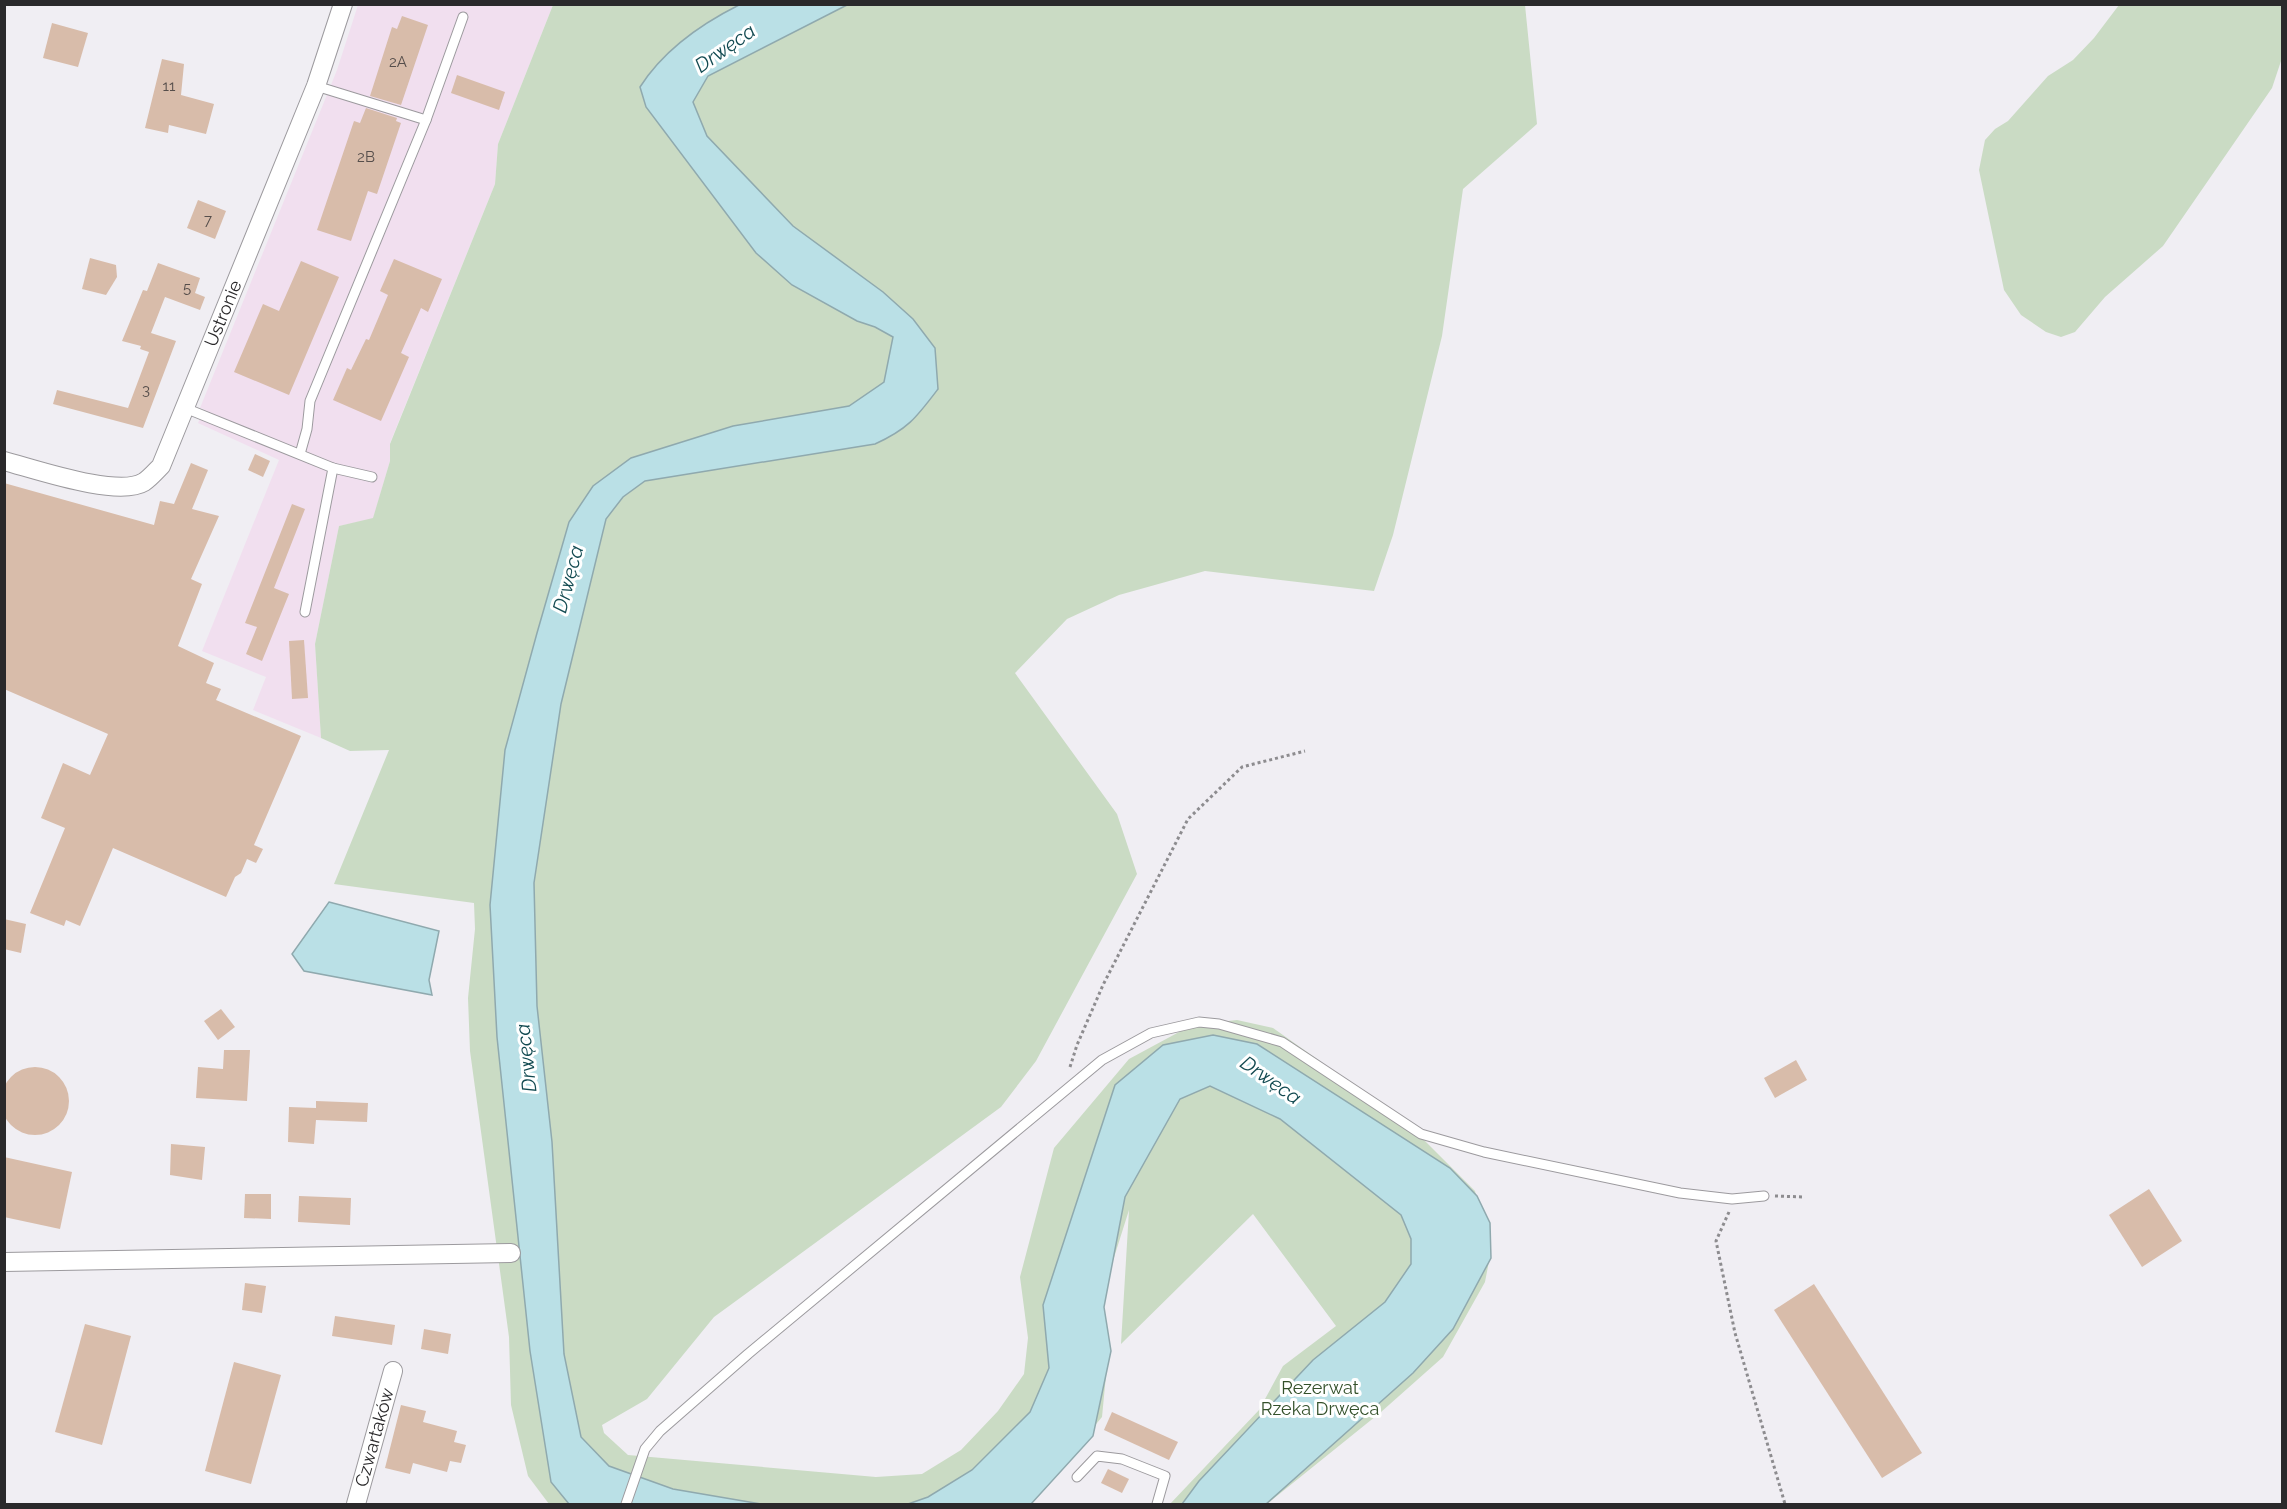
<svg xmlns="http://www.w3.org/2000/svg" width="2287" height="1509" font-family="Raleway,sans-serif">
<rect width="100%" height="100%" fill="#f0eef3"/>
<polygon fill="#f1dfef" points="358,5 553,5 498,144 495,184 390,443 390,461 373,519 339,526 315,644 321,738 253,710 266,677 202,651 279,460 198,423 204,409 200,408 337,70"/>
<g fill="#cadbc4">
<polygon points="553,5 1525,5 1537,124 1463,189 1442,336 1393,535 1374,591 1205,571 1119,595 1067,619 1015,673 1117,814 1137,874 1036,1061 1001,1107 714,1317 647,1399 602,1425 604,1433 628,1455 876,1477 922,1474 961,1450 998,1411 1024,1374 1028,1338 1020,1277 1054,1148 1129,1059 1192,1025 1237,1020 1273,1028 1405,1121 1475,1191 1491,1251 1485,1282 1443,1357 1381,1412 1267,1504 1170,1504 1259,1410 1283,1366 1336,1326 1253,1214 1121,1344 1129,1210 1099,1305 1107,1365 1102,1417 1029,1504 549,1504 528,1476 511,1405 509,1337 470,1051 468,998 475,929 474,903 334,884 389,750 350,751 321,738 315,644 339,526 373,518 390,461 390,444 495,184 498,144"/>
<polygon points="2119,5 2282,5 2282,58 2272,88 2163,246 2105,297 2075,332 2061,337 2046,332 2021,315 2004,290 1979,170 1985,140 1995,129 2008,121 2048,76 2073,60 2094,38"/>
</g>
<g fill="#bae0e6" stroke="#8fa9ae" stroke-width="1.5">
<path d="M739,5H847L708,76L693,102L707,136L793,226L883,292L913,319L935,348L938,389C916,418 908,429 875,444L645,481L623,497L606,519L561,704L534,883L537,1006L552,1142L564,1354L581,1437L609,1466L673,1489L761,1504H569L551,1482L530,1351L497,1037L490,905L505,750L537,633L569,522L593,486L631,458L733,426L849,406L884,382L893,337L875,327L857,321L792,285L756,253L646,107L640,87C663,51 701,24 739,5Z"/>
<polygon points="329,902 439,931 429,980 432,995 304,971 292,954"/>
<polygon points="1213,1035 1257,1044 1450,1168 1477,1196 1490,1223 1491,1258 1453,1329 1413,1373 1266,1504 1182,1504 1199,1481 1313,1360 1385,1302 1411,1264 1411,1239 1401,1215 1280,1119 1210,1086 1180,1099 1125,1197 1104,1307 1111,1351 1093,1436 1031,1504 908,1504 928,1497 972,1470 1030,1412 1049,1368 1043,1305 1115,1085 1163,1045"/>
</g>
<g fill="#d8bcaa">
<polygon points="402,16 428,25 401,105 370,96 392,27 397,29"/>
<polygon points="52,23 88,33 78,67 43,58"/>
<polygon points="162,59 184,64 181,95 214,104 206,134 169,125 168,133 145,128"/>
<polygon points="457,75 505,92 499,110 451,93"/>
<polygon points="366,108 397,118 396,121 401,123 377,194 368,191 351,241 317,230 354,121 360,123"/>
<polygon points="198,200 226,211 215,239 187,228"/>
<polygon points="90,258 116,265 117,277 106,295 82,289"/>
<polygon points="394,259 442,279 428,312 421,308 401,353 409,357 381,421 333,400 347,368 351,370 366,339 369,340 388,295 380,291"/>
<polygon points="301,261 339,277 289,395 234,372 263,304 279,311"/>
<polygon points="158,263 200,278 195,293 205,297 200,310 165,297 151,333 176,341 143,428 53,404 57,390 128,408 149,352 140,349 141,346 122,341 143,290 147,291"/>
<polygon points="255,454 270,461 263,477 248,470"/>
<polygon points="191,463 208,470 192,509 219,516 191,579 202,584 178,646 214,663 206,683 221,689 216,700 301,736 254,845 263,849 256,863 247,859 241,873 235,877 226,897 113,848 80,926 66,920 64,926 30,913 65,828 41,818 63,763 90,775 108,734 4,689 4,483 154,525 160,501 174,504"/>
<polygon points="292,504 305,509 274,588 289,594 262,661 246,654 257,627 245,623"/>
<polygon points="304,640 308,698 292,699 289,641"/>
<polygon points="4,919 26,924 21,953 4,949"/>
<polygon points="221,1009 235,1027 218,1040 204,1021"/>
<polygon points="224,1050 250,1050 247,1101 196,1098 198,1067 223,1069"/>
<polygon points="1796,1060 1807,1080 1775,1098 1764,1078"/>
<circle cx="35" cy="1101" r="34"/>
<polygon points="316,1101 368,1103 367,1122 316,1120 314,1144 288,1142 289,1107 316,1108"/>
<polygon points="171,1144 205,1147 202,1180 170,1175"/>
<polygon points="4,1157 72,1172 60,1229 4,1217"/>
<polygon points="2149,1189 2182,1241 2142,1267 2109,1215"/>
<polygon points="245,1194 271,1194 271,1219 244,1218"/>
<polygon points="299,1196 351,1198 350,1225 298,1222"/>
<polygon points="245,1283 266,1286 262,1313 242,1310"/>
<polygon points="1814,1284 1922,1453 1882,1478 1774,1310"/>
<polygon points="335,1316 395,1325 392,1345 332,1336"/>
<polygon points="85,1324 131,1336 102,1445 55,1432"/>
<polygon points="424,1329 451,1334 448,1354 421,1349"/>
<polygon points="234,1362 281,1375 251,1484 205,1471"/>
<polygon points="401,1405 426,1411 423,1422 457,1431 454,1442 466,1445 461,1463 450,1461 447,1472 413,1463 410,1474 385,1468"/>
<polygon points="1112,1412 1178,1442 1169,1460 1104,1430"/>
<polygon points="1108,1469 1129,1479 1122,1493 1101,1483"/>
</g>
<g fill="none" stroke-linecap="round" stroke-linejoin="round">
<defs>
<g id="service">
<polyline points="316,86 426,120 463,17"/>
<polyline points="185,408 333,468 305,612"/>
<polyline points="300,454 307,429 310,401 426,120"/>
<polyline points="333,468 372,477"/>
<polyline points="1077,1477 1097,1456 1122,1459 1165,1476 1157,1504"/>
<polyline points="626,1504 645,1449 660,1431 748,1354 1102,1060 1151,1033 1199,1022 1219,1024 1282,1042 1421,1134 1484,1152 1680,1193 1732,1199 1764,1196"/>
</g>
<g id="minor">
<path id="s1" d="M4,461C35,469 118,498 144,482C150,478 156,471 161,466L316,86L343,4"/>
<polyline points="4,1262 511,1253"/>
<path id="s2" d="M356,1504L393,1371"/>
</g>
</defs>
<use href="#service" stroke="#9c9a9e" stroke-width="11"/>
<use href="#minor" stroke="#9c9a9e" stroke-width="20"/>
<g stroke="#8d8c8f" stroke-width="3" stroke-dasharray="3 3" stroke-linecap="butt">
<polyline points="1070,1067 1077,1045 1103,985 1188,819 1242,767 1305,751"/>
<polyline points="1775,1196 1805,1197"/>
<polyline points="1729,1212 1716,1241 1735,1333 1785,1504"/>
</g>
<use href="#service" stroke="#fff" stroke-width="9"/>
<use href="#minor" stroke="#fff" stroke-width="18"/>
</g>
<g text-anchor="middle" stroke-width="6" stroke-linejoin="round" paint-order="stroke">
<g font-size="15" fill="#564e4b">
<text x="398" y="67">2A</text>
<text x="169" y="91">11</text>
<text x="366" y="162">2B</text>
<text x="208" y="225">7</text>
<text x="187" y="293">5</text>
<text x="146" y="395">3</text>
</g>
<g font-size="18" fill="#2a292b" stroke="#fff">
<text dy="6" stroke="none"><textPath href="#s1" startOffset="332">Ustronie</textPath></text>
<text dy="6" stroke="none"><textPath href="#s2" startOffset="69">Czwartaków</textPath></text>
</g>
<g font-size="18" fill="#33502a" stroke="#fff">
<text x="1320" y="1394">Rezerwat<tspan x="1320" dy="21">Rzeka Drwęca</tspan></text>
</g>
<g font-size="20" font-style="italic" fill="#124a51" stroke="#fff">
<text transform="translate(725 48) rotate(-35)" y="7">Drwęca</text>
<text transform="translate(568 579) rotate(-75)" y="7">Drwęca</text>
<text transform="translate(526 1058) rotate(-96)" y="7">Drwęca</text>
<text transform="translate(1271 1080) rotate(35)" y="7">Drwęca</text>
</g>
</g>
<rect width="2287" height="1509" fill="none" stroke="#2a292b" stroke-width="12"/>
</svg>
